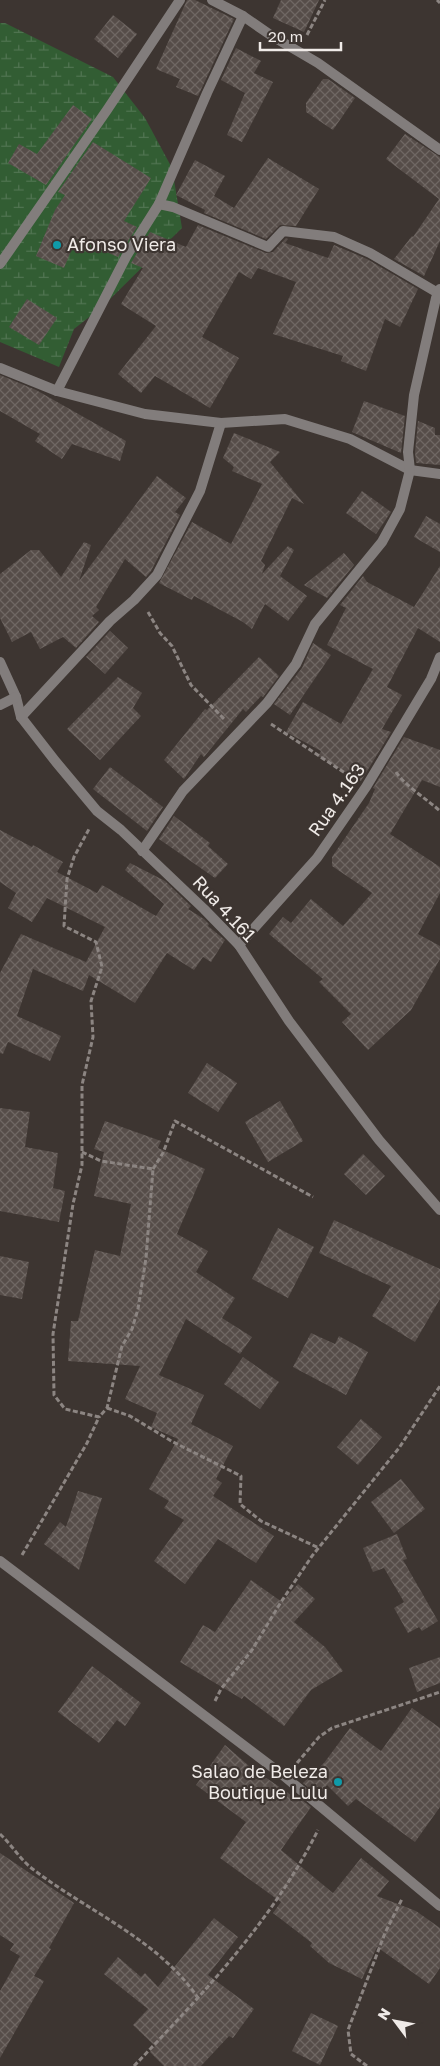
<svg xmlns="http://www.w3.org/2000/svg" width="440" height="2066" font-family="'Golos Text',sans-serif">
<defs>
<pattern id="wetland-marsh" width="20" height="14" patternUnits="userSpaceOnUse" patternTransform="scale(1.25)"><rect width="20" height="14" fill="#325d33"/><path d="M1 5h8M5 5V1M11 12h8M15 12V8" fill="none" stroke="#507451"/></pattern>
<pattern id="building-cross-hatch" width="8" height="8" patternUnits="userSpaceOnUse" patternTransform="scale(1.25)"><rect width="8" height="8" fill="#564d49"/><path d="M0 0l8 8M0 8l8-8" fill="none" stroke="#6f6763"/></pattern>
</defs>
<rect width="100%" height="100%" fill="#3d3531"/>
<polygon fill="url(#wetland-marsh)" points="0,23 5,23 113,77 145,118 172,168 182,228 102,307 74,329 59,367 0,342"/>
<g fill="url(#building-cross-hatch)">
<polygon points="187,0 195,0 234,19 198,96 176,87 180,79 156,69"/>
<polygon points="281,0 319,0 304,32 273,18"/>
<polygon points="113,15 137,34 118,58 94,39"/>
<polygon points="236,48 261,61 254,73 273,82 242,142 227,135 245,93 221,80"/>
<polygon points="323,79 328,79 355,98 333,130 306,112 306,103"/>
<polygon points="73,105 92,119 46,185 8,163 19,144 37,154"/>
<polygon points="405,134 440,157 440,241 424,276 394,259 412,236 413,237 439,199 386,159"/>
<polygon points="93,142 151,178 124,221 137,227 118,257 76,239 64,268 36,256 55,210 65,195 58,192"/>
<polygon points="268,158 319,189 296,226 280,225 266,239 204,213 205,210 176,195 195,160 225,176 214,196 234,208"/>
<polygon points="198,225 266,253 273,252 286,238 288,239 285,243 328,258 334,245 367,259 418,289 400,327 385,319 366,371 341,361 343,356 273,334 296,282 258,268 251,279 239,272 202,337 239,358 210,408 155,376 141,393 118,374 156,326 121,304 143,268 131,263 150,232 186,247"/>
<polygon points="27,299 57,318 39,345 9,327"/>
<polygon points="0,375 36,390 126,441 120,461 72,444 62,459 35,441 40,434 0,411"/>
<polygon points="364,401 405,416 401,453 352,432"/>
<polygon points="418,421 435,428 435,435 440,435 440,465 416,463 415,452"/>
<polygon points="234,433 280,452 270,462 304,504 292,498 261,561 265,565 262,574 288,546 294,550 280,576 307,596 288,621 265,604 252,629 243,622 194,596 192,600 159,583 192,522 231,544 262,484 232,471 234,467 223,458"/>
<polygon points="157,476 186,498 175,512 180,515 151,571 146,577 125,559 96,607 99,610 92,616 99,622 76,648 63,637 40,649 31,632 12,642 0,618 0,574 31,550 39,550 61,577 84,542 91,545 79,581"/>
<polygon points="362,491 391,512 376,534 346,513"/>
<polygon points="426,516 440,524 440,552 414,537"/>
<polygon points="344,553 354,565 327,598 304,585"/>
<polygon points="440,566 440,642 418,628 387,687 402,695 382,729 391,732 361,781 318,756 321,751 286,732 303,702 341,724 373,669 327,645 346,608 340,605 363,576 367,582 414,607"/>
<polygon points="110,631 128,648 105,674 86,657"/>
<polygon points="313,643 331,655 290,715 274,704 302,668"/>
<polygon points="259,657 279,676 263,697 261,696 246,712 243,709 204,757 201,754 184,779 164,760 205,709 207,710"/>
<polygon points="118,677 142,693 133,708 141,716 100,760 67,729"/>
<polygon points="404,737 440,750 440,787 422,780 390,834 440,867 440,893 418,934 440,946 440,959 411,1010 368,1050 342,1022 351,1014 319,982 323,979 269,934 283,917 291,923 311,899 343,926 372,893 332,866 332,857 369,803 375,789 373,788"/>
<polygon points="110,767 163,807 147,831 93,789"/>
<polygon points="174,816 210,843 208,846 228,864 215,878 159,839"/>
<polygon points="0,830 32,847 33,845 63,862 57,872 97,893 102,885 156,916 164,904 125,870 130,863 165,881 191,906 188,909 204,919 209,924 208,926 225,940 211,962 203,957 194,970 167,953 135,1003 89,975 83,991 33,969 17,1016 61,1036 50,1061 8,1042 3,1054 0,1053 0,973 21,934 86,962 105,927 47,898 32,922 8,908 16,893 0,882"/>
<polygon points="207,1063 237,1083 218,1112 188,1093"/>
<polygon points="280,1101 303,1141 268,1162 245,1122"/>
<polygon points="0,1108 30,1112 25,1147 58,1153 53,1188 65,1191 59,1222 0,1211"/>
<polygon points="105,1121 161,1141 158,1148 205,1169 177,1234 208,1251 196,1272 235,1298 222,1318 252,1337 240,1354 186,1319 159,1375 204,1395 191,1424 233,1446 216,1479 222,1483 213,1496 274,1536 256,1563 218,1539 185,1584 154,1561 184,1520 164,1508 169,1501 149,1489 178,1439 151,1427 157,1413 125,1399 140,1366 68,1361 71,1321 78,1321 95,1250 120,1256 131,1204 94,1196 104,1152 94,1149"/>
<polygon points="363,1154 385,1176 366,1195 344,1174"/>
<polygon points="334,1220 440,1269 440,1299 415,1342 372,1316 391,1286 319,1253"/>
<polygon points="278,1228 314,1247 288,1298 252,1279"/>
<polygon points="0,1256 29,1262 22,1299 0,1295"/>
<polygon points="311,1333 335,1344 339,1336 368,1352 346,1395 293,1367"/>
<polygon points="243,1357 279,1382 260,1409 224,1384"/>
<polygon points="361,1419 382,1437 358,1465 337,1447"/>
<polygon points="401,1479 425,1509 394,1533 371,1502"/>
<polygon points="78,1491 102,1498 79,1570 44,1544 60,1522 66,1527"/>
<polygon points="397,1534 407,1559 403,1560 438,1621 422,1631 419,1627 408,1633 394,1608 404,1602 384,1568 373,1572 363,1548"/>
<polygon points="251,1580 282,1602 298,1584 315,1599 294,1622 325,1647 343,1671 311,1690 284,1726 244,1696 242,1699 180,1662 203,1625 215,1632"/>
<polygon points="440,1657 440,1683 417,1692 409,1668"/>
<polygon points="92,1666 141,1703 125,1726 117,1720 99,1743 58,1712"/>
<polygon points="412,1708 440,1728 440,1807 415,1842 356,1799 348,1806 327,1785 319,1796 303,1783 324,1763 350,1728 381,1751"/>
<polygon points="225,1745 249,1766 291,1795 293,1793 311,1807 281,1850 333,1893 361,1858 389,1881 377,1896 416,1911 440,1928 440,1968 429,1984 377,1947 362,1979 329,1963 310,1946 312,1943 273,1913 281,1902 220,1858 246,1822 196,1785"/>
<polygon points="0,1853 74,1903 49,1948 51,1949 34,1976 44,1981 0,2058 0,1991 20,1956 10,1950 14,1944 0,1935"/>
<polygon points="214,1918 238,1937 208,1975 254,2009 233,2038 229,2036 201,2066 164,2066 150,2052 155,2046 133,2025 148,2009 104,1974 118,1957 141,1977 145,1973 158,1987"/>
<polygon points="311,2013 338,2026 320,2065 292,2051"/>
</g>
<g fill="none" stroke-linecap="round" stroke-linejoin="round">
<g stroke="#8c8582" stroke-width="3" stroke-dasharray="5 2.5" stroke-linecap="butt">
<polyline points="437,0 440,3"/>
<polyline points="307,35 325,0"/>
<polyline points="148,612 160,633 172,646 191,685 225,720"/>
<polyline points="271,724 351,777"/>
<path d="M396,772C404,785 428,800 440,811"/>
<polyline points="82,1152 101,1161 153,1169 146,1258 138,1309 132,1329 122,1346 107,1408 99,1417"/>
<polyline points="153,1169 163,1153 175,1121 313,1197"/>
<polyline points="107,1408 130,1416 173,1442 241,1476 240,1504 261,1521 319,1548"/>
<polyline points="22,1555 87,1443 99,1417 65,1409 54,1395 53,1334 73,1204 82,1165 82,1085 93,1037 91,1001 102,967 96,942 64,926 67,879 74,857 89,829"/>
<polyline points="215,1701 221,1689 252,1650 281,1602 312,1556 399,1448 440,1386"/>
<polyline points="297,1763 319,1737 332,1728 440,1692"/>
<path d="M0,1834C12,1845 21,1861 34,1870C89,1912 159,1940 198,1998"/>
<path d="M134,2066C203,1994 273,1920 318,1830"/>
<polyline points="367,2066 351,2054 348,2030 385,1933 402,1899"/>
</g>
<g stroke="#827d7c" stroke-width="10">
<polyline points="212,0 243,16 272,36 318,63 440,150"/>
<polyline points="159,204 173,207 268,247 283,231 334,237 370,253 438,293"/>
<polyline points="0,264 107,110 180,0"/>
<polyline points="0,368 57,391 145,414 221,423 285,419 350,439 410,470 440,474"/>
<polyline points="57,391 127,255 159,204 207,93 243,16"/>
<polyline points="0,662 16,697 21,717 56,762 97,811 121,830 204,909 239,945 289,1021 379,1140 440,1210"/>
<polyline points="0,705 16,697"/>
<polyline points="21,717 110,621 134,600 157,575 200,491 221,423"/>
<polyline points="142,851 183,791 267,703 296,664 315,624 382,542 400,509 410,470 408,452 414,395 436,298 440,289"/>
<polyline points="239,945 317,858 366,787 431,679 440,657"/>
</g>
<polyline stroke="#827d7c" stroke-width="10" points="0,1561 284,1776 440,1906"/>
</g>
<g fill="#0f9aa8" stroke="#3d3531" stroke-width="2">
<circle cx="57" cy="245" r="5"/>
<circle cx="338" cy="1782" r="5"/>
</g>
<g text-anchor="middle" stroke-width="4.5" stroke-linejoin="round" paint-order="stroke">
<g font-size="18" fill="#f0ebe8" stroke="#3d3531" text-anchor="start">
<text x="67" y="251">Afonso Viera</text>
<text x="328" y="1778" text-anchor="end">Salao de Beleza<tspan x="328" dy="21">Boutique Lulu</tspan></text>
</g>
<g font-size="18" fill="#f0ebe8" stroke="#3d3531">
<text transform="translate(337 800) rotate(-55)" y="6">Rua 4.163</text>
<text transform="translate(224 909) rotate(47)" y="6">Rua 4.161</text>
</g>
</g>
<g transform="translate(395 2021) rotate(302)" stroke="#3d3531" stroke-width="4" paint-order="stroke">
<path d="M0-4L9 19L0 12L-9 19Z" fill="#f0ebe8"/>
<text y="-8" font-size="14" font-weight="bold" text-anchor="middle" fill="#f0ebe8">N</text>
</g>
<path d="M260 42v8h81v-8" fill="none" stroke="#f0ebe8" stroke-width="2.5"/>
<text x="268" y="42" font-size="15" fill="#f0ebe8" stroke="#3d3531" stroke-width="4" paint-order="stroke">20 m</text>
</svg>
